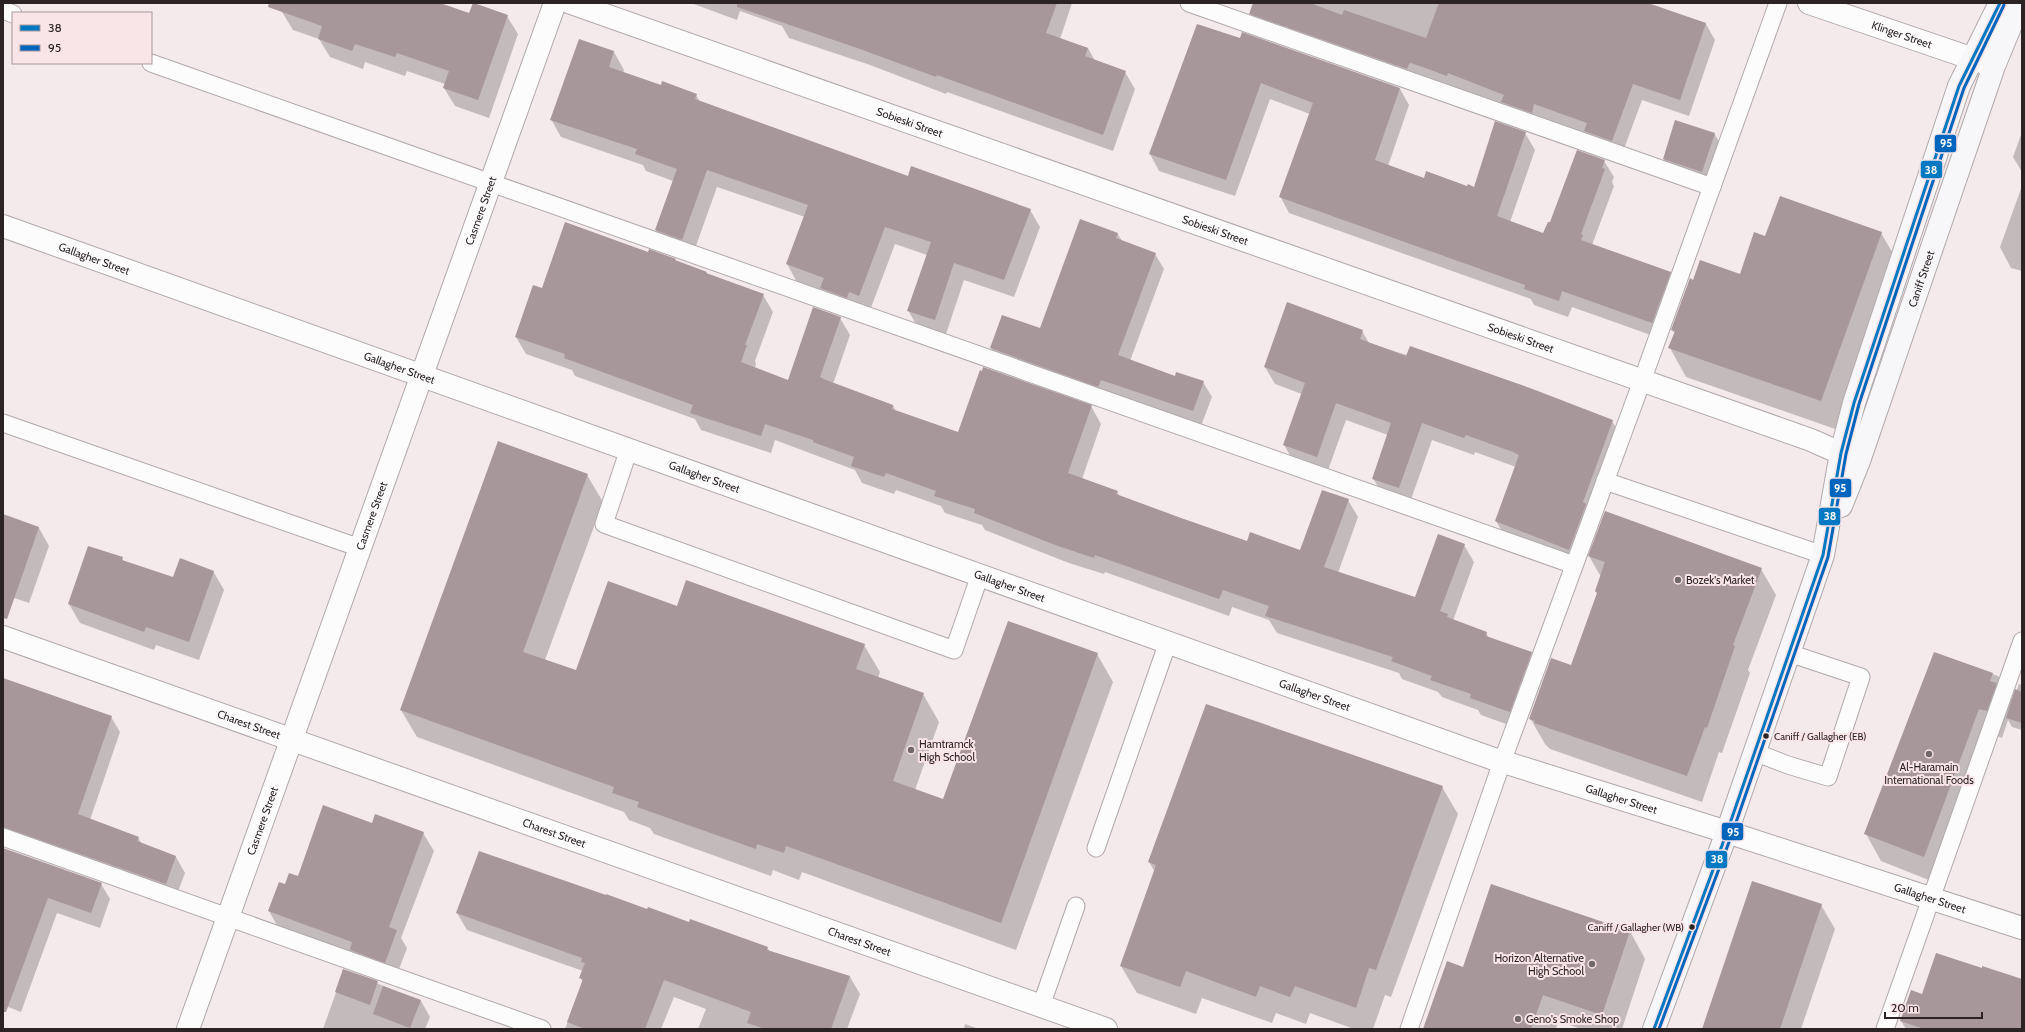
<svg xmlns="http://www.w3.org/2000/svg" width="2025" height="1032" font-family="Cabin,sans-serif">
<rect width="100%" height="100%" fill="#f4e9eb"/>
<g fill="#0003">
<polygon points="285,3 437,3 470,14 507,16 518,34 489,118 455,106 444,88 445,84 407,71 405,76 365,62 363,69 330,57 319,39 293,30 282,12"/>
<polygon points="691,3 1072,3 1060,39 1088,48 1095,61 1125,72 1135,89 1113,151 947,92 946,94 870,65 789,38 782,26 740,11 737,20"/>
<polygon points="1254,3 1645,3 1706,24 1715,40 1689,116 1642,100 1621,157 1260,30 1250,13"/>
<polygon points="1198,25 1400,89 1409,105 1388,166 1424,179 1475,188 1525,133 1535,150 1510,222 1544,234 1550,224 1604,161 1614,177 1612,182 1614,186 1592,245 1670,272 1680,289 1662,339 1572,307 1568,317 1534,305 1531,299 1289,213 1280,196 1310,114 1270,99 1235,196 1159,171 1150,154"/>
<polygon points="580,40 614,52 624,70 623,73 661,87 696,95 700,102 908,178 1030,210 1040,227 1014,297 964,280 945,337 918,328 908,310 927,255 895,244 869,313 831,306 822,291 797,282 787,264 805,217 717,187 692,257 666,248 656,230 673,181 646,171 643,165 561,137 551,119"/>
<polygon points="2022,132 2022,172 2013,157"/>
<polygon points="1714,133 1725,152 1713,190 1675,177 1664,159"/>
<polygon points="2022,186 2022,271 2011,268 2000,247"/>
<polygon points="1117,233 1122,241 1155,254 1164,269 1130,361 1175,377 1203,382 1212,397 1201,426 1000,363 991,348 1040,329"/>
<polygon points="1881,233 1898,262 1838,430 1686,377 1670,348 1675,334 1672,330 1694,281 1740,275 1766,238"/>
<polygon points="648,253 675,260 676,262 706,272 707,275 763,295 773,312 755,361 756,364 755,368 789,381 840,318 850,335 833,384 893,405 896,412 958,433 1091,406 1101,424 1082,479 1117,491 1120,497 1248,542 1301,551 1348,500 1358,517 1338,573 1415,598 1464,545 1474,562 1453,621 1486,633 1489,638 1531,653 1541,670 1520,729 1481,715 1478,710 1442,697 1438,692 1402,679 1399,673 1277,633 1269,620 1232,607 1229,616 1105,572 1104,574 1069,563 985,530 982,525 945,513 941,506 896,490 894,494 862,483 855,470 775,440 771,453 701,430 695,419 575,376 572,370 526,354 516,337 543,289"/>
<polygon points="1362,331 1369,343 1612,421 1622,438 1579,566 1506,538 1496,521 1516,467 1475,452 1474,455 1432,440 1409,505 1383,496 1373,478 1388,435 1346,420 1327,473 1294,462 1284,445 1302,394 1275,384 1265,367"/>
<polygon points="587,475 603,502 545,660 577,672 677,607 864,645 880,672 878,678 923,694 939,722 915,790 944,800 1097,654 1113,682 1016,950 802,872 799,880 773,870 771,876 654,834 650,828 629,820 624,812 417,737 401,710"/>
<polygon points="3,515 39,528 49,546 29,603 3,594"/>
<polygon points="1589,556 1761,569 1776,595 1748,670 1750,673 1722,753 1719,752 1702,802 1550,749 1545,744 1530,718 1571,667 1598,595 1596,591 1601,577"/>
<polygon points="122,558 124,562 173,578 213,571 224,590 199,660 156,645 154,650 80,623 69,604"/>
<polygon points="1935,653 1998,676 2013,701 2019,684 2022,685 2022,730 2012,727 2008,720 2002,738 1995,735 1939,884 1881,861 1866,834"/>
<polygon points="3,679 111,717 120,732 90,820 138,837 142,845 176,857 185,873 175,899 5,845 3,849"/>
<polygon points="1442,787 1458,814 1391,997 1385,995 1373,1029 1354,1029 1310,1013 1306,1024 1276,1013 1272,1023 1202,998 1196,1014 1137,993 1121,966 1155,872 1149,862"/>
<polygon points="372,824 423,833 434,851 401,938 407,948 395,980 279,929 269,911 280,883 286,886"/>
<polygon points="3,849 101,884 110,899 100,928 57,913 21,1012 3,1005"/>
<polygon points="1821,905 1835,929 1801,1029 1703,1029"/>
<polygon points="648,910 767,948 770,951 850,977 860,994 847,1029 698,1029 706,1009 674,997 661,1029 565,1029 583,982 580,978 583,971 467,930 457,913"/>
<polygon points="1630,931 1645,959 1622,1029 1581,1029 1558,1021 1556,1029 1424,1029 1464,969"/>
<polygon points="344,970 421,1001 430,1017 425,1029 323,1029"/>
<polygon points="2022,980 2022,1029 1906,1029 1901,1021 1923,995"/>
<polygon points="965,1024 979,1029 964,1029"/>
</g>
<g fill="#a7969a">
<polygon points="269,3 440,3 469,13 473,3 474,3 508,15 478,100 443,88 449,71 397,53 395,57 355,44 352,51 318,39 322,26 268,7"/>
<polygon points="737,3 1057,3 1046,33 1088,48 1085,56 1126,71 1103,135 937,75 936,77 860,49 737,7"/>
<polygon points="1253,3 1310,3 1342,15 1344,10 1426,38 1439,3 1648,3 1706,23 1680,100 1633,84 1612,141 1584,131 1587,123 1534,104 1532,113 1501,102 1504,95 1448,73 1447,76 1411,63 1409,64 1407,69 1249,14"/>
<polygon points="1197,24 1240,38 1242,32 1400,88 1375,160 1424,178 1426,171 1467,186 1468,184 1474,187 1495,121 1526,132 1497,216 1543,233 1548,222 1550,222 1577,150 1605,160 1602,168 1605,169 1581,234 1583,235 1581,240 1671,272 1652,323 1562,291 1559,301 1524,289 1525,285 1279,197 1313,103 1261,83 1226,180 1149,154"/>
<polygon points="579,39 614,51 609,67 661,85 662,81 697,94 695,99 908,176 911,166 1031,209 1004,280 954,263 935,320 907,311 931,242 885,227 859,296 849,292 847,298 820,288 824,278 786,264 808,205 707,170 682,240 655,230 677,169 635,154 637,149 550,120"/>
<polygon points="1675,120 1715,133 1702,172 1663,159"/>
<polygon points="1780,196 1882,232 1821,401 1668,348 1675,331 1671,330 1690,278 1693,280 1700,260 1740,274 1754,232 1765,236"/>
<polygon points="1080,219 1118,233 1116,238 1156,253 1118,355 1175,376 1176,372 1204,381 1193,411 1101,380 1098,387 990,348 1002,315 1040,328"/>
<polygon points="565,222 648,252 649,249 676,259 675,260 707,272 706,273 764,294 745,345 747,345 741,362 788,380 813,307 841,317 820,377 826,380 893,405 892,409 958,432 980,370 982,371 983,367 1092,405 1068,473 1118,491 1116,494 1181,518 1247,541 1250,532 1300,550 1322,490 1349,499 1324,567 1415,597 1438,534 1465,544 1440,611 1448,614 1447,617 1487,632 1486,636 1532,652 1510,712 1470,698 1471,694 1430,680 1432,676 1391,661 1393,657 1265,616 1269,606 1223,590 1219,599 1095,555 1094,558 1058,546 974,513 975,509 934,496 936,491 886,473 884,477 851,466 854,457 813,442 813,440 765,424 761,436 690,413 693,405 564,358 565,354 515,337 533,285 542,288"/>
<polygon points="1287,302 1363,330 1360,339 1406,356 1410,346 1530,388 1613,420 1583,502 1586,504 1569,550 1495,521 1519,455 1513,452 1466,435 1464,438 1422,423 1399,488 1372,479 1391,423 1336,403 1317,457 1283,445 1305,383 1264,367"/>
<polygon points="498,441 588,474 523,652 576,670 608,581 677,606 686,580 865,644 856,669 924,693 893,781 943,799 1008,621 1098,653 1001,923 786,846 784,853 757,844 756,849 637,807 639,802 612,793 614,787 400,710"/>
<polygon points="1605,511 1762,568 1733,645 1735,646 1707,728 1705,727 1687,776 1534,723 1535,721 1529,719 1551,658 1571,665 1597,593 1595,591 1605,562 1588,556"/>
<polygon points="3,514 39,527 7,619 3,618"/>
<polygon points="88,546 123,557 122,560 173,577 180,558 214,571 189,642 146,627 144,632 68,604"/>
<polygon points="1934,652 1993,673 1990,681 1997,683 1987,711 1979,709 1924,857 1864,834"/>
<polygon points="3,678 112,716 78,814 139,837 137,841 176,856 166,884 3,827"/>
<polygon points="2015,689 2022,692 2022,723 2006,718"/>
<polygon points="1206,704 1443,786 1376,970 1369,968 1356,1008 1295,986 1290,997 1260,986 1256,997 1186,971 1180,987 1120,966 1156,865 1148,862"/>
<polygon points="323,805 372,823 375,814 424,832 389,927 397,930 385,963 350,950 352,942 268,911 279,882 285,884 289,873 298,876"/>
<polygon points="3,848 102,883 91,913 48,898 6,1012 3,1012"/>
<polygon points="479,851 606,895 606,894 647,909 648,907 689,922 690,919 768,947 767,950 850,976 831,1029 765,1029 747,1023 751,1012 664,980 645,1029 585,1029 567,1022 583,979 579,978 585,963 581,962 582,958 456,913"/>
<polygon points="1752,881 1822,904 1780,1029 1702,1029"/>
<polygon points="1491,884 1630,931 1602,1015 1543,995 1531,1029 1423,1029 1447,961 1463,967"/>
<polygon points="1936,953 1982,968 1982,966 2022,979 2022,1029 1924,1029 1900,1021 1911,990 1922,994"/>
<polygon points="343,969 378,981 370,1005 335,992"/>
<polygon points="383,986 421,1000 410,1028 373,1014"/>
</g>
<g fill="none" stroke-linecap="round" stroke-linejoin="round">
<defs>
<g id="lane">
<polyline points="1189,3 1712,187"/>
<polyline points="3,10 13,14"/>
<polyline points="151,63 1574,565"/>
<polyline points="3,423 360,548"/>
<polyline points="629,449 604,524 954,650 980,575"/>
<polyline points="1605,481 1823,555"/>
<polyline points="1754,752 1788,765 1828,777 1861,677 1789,653"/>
<polyline points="3,837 542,1029"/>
<polyline points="1096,848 1168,642"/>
<polyline points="1041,1006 1076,906"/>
<polyline points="1409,1029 1502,762 1642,381 1778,3"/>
<polyline points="1885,1029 2022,641"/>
</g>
<g id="street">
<path id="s1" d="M571,3L1811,440L1858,461"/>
<path id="s2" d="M1809,3L1991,65"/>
<path id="s3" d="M3,226L1491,758L1727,832L2022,928"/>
<path id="s4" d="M3,637L1106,1029"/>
<path id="s5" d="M188,1029L555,3"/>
</g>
<g id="secondary">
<path id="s6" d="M1841,506L1859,461L1994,66L2020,3"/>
<polyline points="1654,1029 1727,832 1823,555 1841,453 1854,403 1959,86 2000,3"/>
</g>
</defs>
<use href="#lane" stroke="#b1a9aa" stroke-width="19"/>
<use href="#street" stroke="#b1a9aa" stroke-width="24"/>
<use href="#secondary" stroke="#b1a9aa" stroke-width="24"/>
<use href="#lane" stroke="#fdfcfc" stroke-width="17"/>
<use href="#street" stroke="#fdfcfc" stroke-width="22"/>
<use href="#secondary" stroke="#f7f7f9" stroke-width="22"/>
<defs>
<polyline id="bus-1" points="1654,1029 1727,832 1823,555 1841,453 1854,403 1959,86 2000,3"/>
<polyline id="bus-2" points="1659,1029 1732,834 1828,557 1846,454 1859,404 1964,88 2004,5"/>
</defs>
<use href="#bus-1" stroke="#f9e4e8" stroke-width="6"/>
<use href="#bus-2" stroke="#f9e4e8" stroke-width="6"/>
<use href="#bus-1" stroke="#0079c2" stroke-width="3"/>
<use href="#bus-2" stroke="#0065bd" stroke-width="3"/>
</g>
<g fill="#71686a" stroke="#f9e4e8" stroke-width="1.5">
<circle cx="1678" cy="580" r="4"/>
<circle cx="911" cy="750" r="4"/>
<circle cx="1929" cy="754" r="4"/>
<circle cx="1592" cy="964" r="4"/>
<circle cx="1518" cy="1019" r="4"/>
</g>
<g fill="#2b2324" stroke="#f9e4e8" stroke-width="1.5">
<circle cx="1766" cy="736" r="3.5"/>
<circle cx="1692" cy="927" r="3.5"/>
</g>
<g text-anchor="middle" stroke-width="4" stroke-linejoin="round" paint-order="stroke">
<g font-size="10" fill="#2b2324" stroke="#f9e4e8" text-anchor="start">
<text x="1774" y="740">Caniff / Gallagher (EB)</text>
<text x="1684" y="931" text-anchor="end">Caniff / Gallagher (WB)</text>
</g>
<g font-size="11" fill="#2b2324" stroke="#f9e4e8">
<text dy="4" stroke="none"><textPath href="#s2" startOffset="98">Klinger Street</textPath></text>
<text dy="4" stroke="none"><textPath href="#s1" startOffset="359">Sobieski Street</textPath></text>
<text dy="4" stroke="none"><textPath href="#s5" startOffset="869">Casmere Street</textPath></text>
<text dy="4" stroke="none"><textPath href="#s1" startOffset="683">Sobieski Street</textPath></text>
<text dy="4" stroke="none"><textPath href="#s3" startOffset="97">Gallagher Street</textPath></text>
<text dy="4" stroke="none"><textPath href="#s6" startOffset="241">Caniff Street</textPath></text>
<text dy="4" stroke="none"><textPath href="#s1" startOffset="1007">Sobieski Street</textPath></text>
<text dy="4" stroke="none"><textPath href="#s3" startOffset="421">Gallagher Street</textPath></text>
<text dy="4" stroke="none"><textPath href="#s3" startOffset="745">Gallagher Street</textPath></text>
<text dy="4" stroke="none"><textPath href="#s5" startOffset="545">Casmere Street</textPath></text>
<text dy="4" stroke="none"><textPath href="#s3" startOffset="1069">Gallagher Street</textPath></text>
<text dy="4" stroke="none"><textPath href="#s3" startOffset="1393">Gallagher Street</textPath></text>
<text dy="4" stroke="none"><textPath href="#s4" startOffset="261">Charest Street</textPath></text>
<text dy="4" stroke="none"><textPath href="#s3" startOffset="1717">Gallagher Street</textPath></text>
<text dy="4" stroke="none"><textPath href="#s5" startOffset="221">Casmere Street</textPath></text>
<text dy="4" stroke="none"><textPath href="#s4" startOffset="585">Charest Street</textPath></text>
<text dy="4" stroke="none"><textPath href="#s3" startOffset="2041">Gallagher Street</textPath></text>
<text dy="4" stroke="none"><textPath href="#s4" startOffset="909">Charest Street</textPath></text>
</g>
<g font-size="11" fill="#2b2324" stroke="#f9e4e8" text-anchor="start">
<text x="1686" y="584">Bozek's Market</text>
<text x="919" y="748">Hamtramck<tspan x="919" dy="13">High School</tspan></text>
<text x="1929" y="771" text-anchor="middle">Al-Haramain<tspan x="1929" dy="13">International Foods</tspan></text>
<text x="1584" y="962" text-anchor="end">Horizon Alternative<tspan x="1584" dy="13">High School</tspan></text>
<text x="1526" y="1023">Geno's Smoke Shop</text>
</g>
</g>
<g stroke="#f9e4e8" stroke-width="1.5">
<rect x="1934" y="134" width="23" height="19" rx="4" fill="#0065bd"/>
<rect x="1920" y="160" width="23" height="19" rx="4" fill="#0079c2"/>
<rect x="1829" y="478" width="23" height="20" rx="4" fill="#0065bd"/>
<rect x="1818" y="507" width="23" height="19" rx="4" fill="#0079c2"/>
<rect x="1721" y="822" width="23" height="19" rx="4" fill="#0065bd"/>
<rect x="1705" y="850" width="23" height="19" rx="4" fill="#0079c2"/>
</g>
<g font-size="11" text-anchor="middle" font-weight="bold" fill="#fff">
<text x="1946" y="147">95</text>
<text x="1931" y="174">38</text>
<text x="1840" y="492">95</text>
<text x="1830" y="520">38</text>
<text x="1733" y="836">95</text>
<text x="1717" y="863">38</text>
</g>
<rect width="2025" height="1032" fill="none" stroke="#2b2324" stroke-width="8"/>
<rect x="12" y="12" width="140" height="52" fill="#f9e4e8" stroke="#a7979a"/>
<rect x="20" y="25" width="20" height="6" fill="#0079c2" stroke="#a7979a"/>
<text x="48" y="32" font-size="12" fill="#2b2324">38</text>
<rect x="20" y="45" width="20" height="6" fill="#0065bd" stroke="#a7979a"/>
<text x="48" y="52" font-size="12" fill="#2b2324">95</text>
<path d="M1885 1012v6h97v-6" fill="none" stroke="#2b2324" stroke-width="2"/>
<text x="1891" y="1012" font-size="12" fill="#2b2324" stroke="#f9e4e8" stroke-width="3" paint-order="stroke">20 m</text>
</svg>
